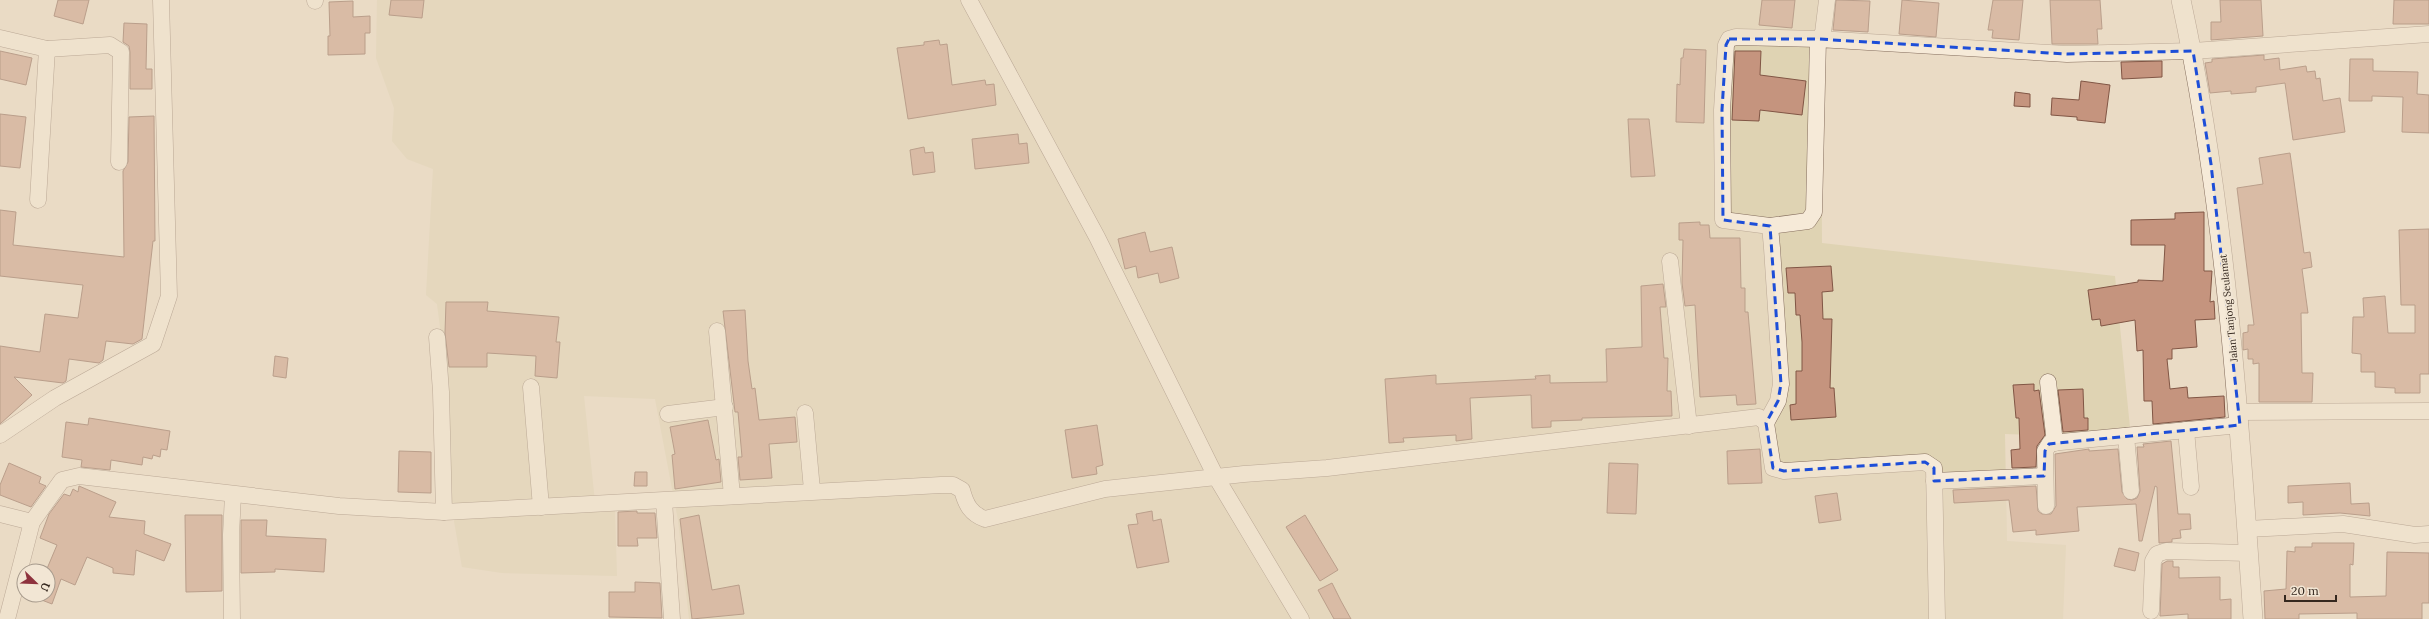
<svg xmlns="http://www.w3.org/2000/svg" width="2429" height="619" font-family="Lora,serif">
<rect width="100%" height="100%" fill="#eadbc5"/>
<polygon fill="#dfd3b3" points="377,0 1829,0 1821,70 1822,243 2115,276 2131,438 2005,434 2007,541 2066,545 2063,619 689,619 678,520 655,399 584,396 596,512 615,511 617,576 502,573 462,567 450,498 444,357 437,304 426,295 433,169 407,159 392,141 394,108 376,58"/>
<g fill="#c5947e" stroke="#815645">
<polygon points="58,0 89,0 83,24 54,16"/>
<polygon points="391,0 424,0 422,18 389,15"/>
<polygon points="1762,0 1795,0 1792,28 1759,25"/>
<polygon points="1836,0 1870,1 1868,32 1833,30"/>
<polygon points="1902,0 1939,3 1936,37 1899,34"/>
<polygon points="1993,0 2023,0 2019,40 1992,38 1993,30 1988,30"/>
<polygon points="2050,0 2100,0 2102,29 2097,29 2098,44 2052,44"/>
<polygon points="2220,0 2261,0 2263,36 2211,40 2211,22 2221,22"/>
<polygon points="2394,0 2429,0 2429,24 2393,24"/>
<polygon points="353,1 353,17 370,16 370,33 365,33 365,54 328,55 328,36 330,36 329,2"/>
<polygon points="124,23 147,24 146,69 152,69 152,89 130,89 130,52 129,46 123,42"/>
<polygon points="939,40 940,45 947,44 952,85 985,80 986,85 994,84 996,105 908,119 897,48 924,45 924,42"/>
<polygon points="1684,49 1706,50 1704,123 1676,122 1677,84 1680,85 1681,58 1683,58"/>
<polygon points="0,51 32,58 26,85 0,79"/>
<polygon points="1735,51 1761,51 1760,75 1806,81 1802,115 1760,110 1759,121 1732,120"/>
<polygon points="2264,55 2264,60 2279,58 2280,70 2306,66 2307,72 2315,71 2316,79 2320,78 2323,101 2340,98 2345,132 2293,140 2285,83 2256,87 2256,92 2231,94 2231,91 2210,93 2205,63 2212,62 2212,59"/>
<polygon points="2350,59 2373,59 2373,71 2418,72 2417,94 2429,95 2429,133 2402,132 2403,97 2372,96 2372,101 2349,101"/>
<polygon points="2162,61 2162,77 2122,79 2121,62"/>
<polygon points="2081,81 2110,85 2105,123 2077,120 2077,117 2051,115 2052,98 2079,100"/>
<polygon points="2015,92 2030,94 2030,107 2014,106"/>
<polygon points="0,114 26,117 20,168 0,166"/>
<polygon points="154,116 155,241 153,241 142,339 133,344 106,341 103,360 99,363 69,359 66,381 63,383 14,377 32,395 0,424 0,346 40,352 45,314 78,318 83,285 0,276 0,210 16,212 13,245 124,257 123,171 128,162 129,117"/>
<polygon points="1628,119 1649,119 1655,176 1631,177"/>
<polygon points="1018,134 1019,144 1027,143 1029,163 975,169 972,139"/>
<polygon points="924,147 925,153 933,152 935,172 913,175 910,150"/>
<polygon points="2290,153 2304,253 2310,252 2312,267 2302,269 2308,313 2301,313 2302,373 2313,373 2312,402 2259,402 2259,363 2253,364 2253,359 2248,359 2248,349 2243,350 2243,333 2248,332 2248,325 2254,325 2237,188 2263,184 2259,158"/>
<polygon points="2204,212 2204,271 2212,271 2210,302 2214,301 2215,319 2195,320 2197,347 2172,349 2172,359 2167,359 2170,389 2187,387 2188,398 2224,396 2225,417 2153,424 2152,401 2144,401 2143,350 2137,351 2135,320 2101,326 2100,319 2092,320 2088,290 2138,282 2138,280 2163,281 2165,245 2131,245 2131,220 2175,219 2175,213"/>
<polygon points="1700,222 1700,225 1709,225 1710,238 1740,238 1741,288 1745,288 1745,312 1748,312 1756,404 1737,405 1736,395 1700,397 1695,305 1685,306 1682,283 1683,240 1679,240 1679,223"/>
<polygon points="2429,229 2429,374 2420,374 2420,393 2395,393 2395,388 2375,387 2375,372 2361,372 2361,354 2352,353 2353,317 2364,317 2363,298 2385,296 2388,333 2415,333 2415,305 2401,305 2399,230"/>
<polygon points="1145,232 1150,252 1172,247 1179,278 1160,283 1158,273 1138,278 1136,266 1125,269 1118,239"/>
<polygon points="1831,266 1833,291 1822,292 1823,319 1832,319 1830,388 1834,388 1836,417 1791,420 1790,405 1796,404 1796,371 1802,371 1802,342 1800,315 1796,315 1795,293 1788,293 1786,268"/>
<polygon points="1663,284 1666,307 1660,307 1664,358 1668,358 1667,391 1671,391 1672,416 1582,418 1582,420 1551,421 1551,427 1532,428 1531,395 1470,398 1472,439 1456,441 1456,435 1403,438 1404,442 1389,443 1385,379 1436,375 1436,384 1536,379 1535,376 1550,375 1550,383 1607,382 1606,349 1642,347 1641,286"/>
<polygon points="446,302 488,302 487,311 559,317 556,342 560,342 557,378 535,376 536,356 487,353 487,367 449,367 445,333"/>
<polygon points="745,310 748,361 752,389 755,388 759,420 795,417 797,442 769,444 772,478 740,480 738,457 742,457 738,412 735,412 723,311"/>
<polygon points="275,356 288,358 286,378 273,376"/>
<polygon points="2034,384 2034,391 2039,390 2045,435 2037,446 2036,467 2012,468 2011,450 2020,449 2019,418 2016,418 2013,385"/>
<polygon points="2083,389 2084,418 2088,418 2088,430 2063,432 2058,390"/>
<polygon points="89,418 170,431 167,450 161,449 160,457 153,455 152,459 143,457 142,465 111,460 110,470 81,467 82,460 62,457 66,422 88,425"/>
<polygon points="708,420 716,460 719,459 721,482 675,489 672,455 675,454 670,427"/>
<polygon points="1097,425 1103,465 1096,467 1097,474 1072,478 1065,430"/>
<polygon points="2171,441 2178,514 2190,514 2191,529 2180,530 2181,538 2172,539 2172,542 2159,543 2157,487 2155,486 2142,541 2139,541 2136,504 2077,507 2079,531 2036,535 2036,530 2013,532 2009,500 1954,503 1953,490 2036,486 2038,511 2042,514 2051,514 2056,506 2055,454 2089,449 2089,451 2118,449 2122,492 2127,499 2132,500 2137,498 2140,491 2137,447 2144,447 2143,444"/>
<polygon points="1760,449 1762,483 1728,484 1727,451"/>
<polygon points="399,451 431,452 431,493 398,492"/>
<polygon points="9,463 41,477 39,483 46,486 31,507 0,495 0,485"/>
<polygon points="1609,463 1638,464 1636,514 1607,513"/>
<polygon points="635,472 647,472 647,486 634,486"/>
<polygon points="2350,483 2351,504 2369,503 2370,516 2340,513 2303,515 2303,502 2288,503 2288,486"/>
<polygon points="79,486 116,502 109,517 145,521 144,534 171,544 164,561 136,550 134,575 113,573 113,568 87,557 75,585 61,579 52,604 34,597 48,595 48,571 46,571 57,545 40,538 49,514 64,494 70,496 73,489 78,492"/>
<polygon points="1837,493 1841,520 1819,523 1815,496"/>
<polygon points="637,511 637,513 655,513 657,538 637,538 638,546 618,546 618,512"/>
<polygon points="1152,511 1153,521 1161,519 1169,562 1137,568 1128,525 1138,524 1136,514"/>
<polygon points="185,515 222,515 222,591 186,592"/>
<polygon points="699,515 712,590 739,585 744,614 692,619 680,519"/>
<polygon points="1305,515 1338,570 1320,581 1286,527"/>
<polygon points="241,520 267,520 266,536 326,539 324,572 275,569 275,572 241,573"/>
<polygon points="2312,543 2354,543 2353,565 2350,564 2350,597 2386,596 2387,552 2429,553 2429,603 2422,603 2422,619 2357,619 2357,613 2299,614 2299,619 2265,619 2264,591 2286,589 2287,551 2295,552 2295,547 2312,547"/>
<polygon points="2119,548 2139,553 2135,571 2114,566"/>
<polygon points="2167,561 2173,561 2173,567 2179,567 2179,578 2220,577 2220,600 2231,599 2231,619 2188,619 2188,614 2160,616 2162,564"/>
<polygon points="635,582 660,583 662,618 609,617 609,592 635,592"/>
<polygon points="1332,583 1341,601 1351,619 1334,619 1318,590"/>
</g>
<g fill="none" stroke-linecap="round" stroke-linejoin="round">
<defs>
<g id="minor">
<polyline points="315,0 315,1"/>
<polyline points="969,0 1097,237 1216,477 1301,619"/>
<polyline points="0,38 47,49 110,45 121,52 119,162"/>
<polyline points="38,200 47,49"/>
<polyline points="1770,226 1808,221 1814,212 1818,39 2067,54 2193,51 2429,34"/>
<polyline points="1670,261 1689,426"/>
<polyline points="717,331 732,496"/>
<polyline points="437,337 441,392 444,512"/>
<polyline points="2048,382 2055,443"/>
<polyline points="531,387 541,507"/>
<polyline points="2238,412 2429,411"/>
<polyline points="805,413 812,490"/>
<polyline points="668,414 725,407"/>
<polyline points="1766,423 1778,401 1781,384 1772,248 1770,226 1723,220 1722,110 1726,45 1729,39 1736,37 1818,39 1823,33 1827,0"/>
<polyline points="2186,430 2191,487"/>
<polyline points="0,435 55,398 153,344 169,296 161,0"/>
<polyline points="2126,436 2131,491"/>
<polyline points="1934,481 2044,476"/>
<polyline points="664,501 672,619"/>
<polyline points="2046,506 2045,451 2050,443 2240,425"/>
<polyline points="0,514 32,522"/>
<polyline points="2247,529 2343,524 2415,535 2429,534"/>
<polyline points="2151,611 2153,561 2157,554 2166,551 2249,553"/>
<path d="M7,619L32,522L62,480L79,476L339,506L444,512L941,485H953L962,490C966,505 971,514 985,519L1105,489L1244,474L1327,468L1759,417L1766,423L1773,468L1784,471L1925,462L1934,468L1937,619"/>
<polyline points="232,619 231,535 233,495"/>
</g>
<path id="tertiary" d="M2181,0C2225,203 2239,412 2253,619"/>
</defs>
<use href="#minor" stroke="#846d5d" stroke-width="17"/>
<use href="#tertiary" stroke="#846d5d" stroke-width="20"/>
<use href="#minor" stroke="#f6ead8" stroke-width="16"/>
<use href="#tertiary" stroke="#f6ead8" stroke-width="19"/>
</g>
<path d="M0 0H2429V619H0ZM1729,39H1818L2067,54L2193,51L2211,164L2240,425L2049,444L2045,451L2044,476L1934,481V468L1925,462L1784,471L1773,468L1766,423L1778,401L1781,384L1770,226L1723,220L1722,110L1726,45Z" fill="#eadbc5" fill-opacity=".55" fill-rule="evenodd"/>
<path fill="none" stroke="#1d4ed8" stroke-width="3" stroke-dasharray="8 5" stroke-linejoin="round" d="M1729,39H1818L2067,54L2193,51L2211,164L2240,425L2049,444L2045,451L2044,476L1934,481V468L1925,462L1784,471L1773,468L1766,423L1778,401L1781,384L1770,226L1723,220L1722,110L1726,45Z"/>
<g text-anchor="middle" stroke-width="4" stroke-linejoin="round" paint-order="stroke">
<g font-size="10" fill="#35281f" stroke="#f2e6d4">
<text transform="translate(2228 308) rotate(-96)" y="4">Jalan Tanjong Seulamat</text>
</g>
</g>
<g transform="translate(36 583) rotate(113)"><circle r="19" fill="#f2e6d4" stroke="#a69a8c"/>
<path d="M0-3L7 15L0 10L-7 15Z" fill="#8e323d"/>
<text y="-6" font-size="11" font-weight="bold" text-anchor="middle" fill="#35281f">U</text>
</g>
<path d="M2285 595v6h51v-6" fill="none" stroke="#35281f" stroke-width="2"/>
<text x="2291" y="595" font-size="12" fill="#35281f" stroke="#f2e6d4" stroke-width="3" paint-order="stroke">20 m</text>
</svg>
